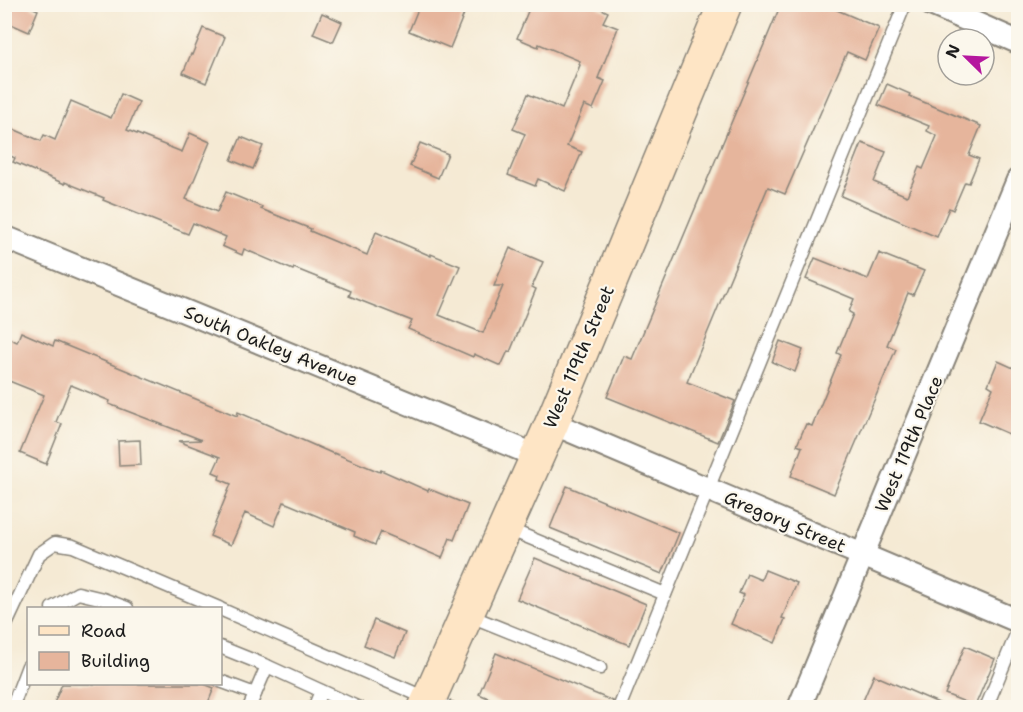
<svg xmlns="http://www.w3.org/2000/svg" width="1023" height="712" font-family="'Shantell Sans',sans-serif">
<rect width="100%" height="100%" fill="#fbf7ec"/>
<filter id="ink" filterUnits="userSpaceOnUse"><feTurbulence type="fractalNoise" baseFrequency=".0167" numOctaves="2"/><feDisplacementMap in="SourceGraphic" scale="12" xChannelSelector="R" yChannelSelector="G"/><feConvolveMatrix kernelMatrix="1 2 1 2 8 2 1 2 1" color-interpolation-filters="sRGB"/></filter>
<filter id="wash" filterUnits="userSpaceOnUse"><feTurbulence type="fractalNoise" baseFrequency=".008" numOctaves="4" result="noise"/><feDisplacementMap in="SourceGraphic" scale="24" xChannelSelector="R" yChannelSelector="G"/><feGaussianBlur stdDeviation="1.35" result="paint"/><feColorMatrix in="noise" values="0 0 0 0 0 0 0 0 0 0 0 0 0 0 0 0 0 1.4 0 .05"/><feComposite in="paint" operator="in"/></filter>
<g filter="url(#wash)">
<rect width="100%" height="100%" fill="#f5ead4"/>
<g id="blocks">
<g fill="#e6b59c">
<polygon points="4,4 24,4 38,10 29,32 4,21"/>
<polygon points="420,4 468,4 450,48 409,31"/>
<polygon points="531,4 591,4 608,12 603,22 618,28 598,78 605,81 593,109 584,105 567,146 582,152 565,191 538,179 535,186 508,175 525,134 513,129 528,94 562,109 580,65 578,64 580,61 539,44 538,47 517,38"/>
<polygon points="781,4 823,4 879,28 865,60 847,52 785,194 768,187 687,382 735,401 718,442 607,397 624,356 632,359"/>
<polygon points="322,13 342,22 333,42 313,34"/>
<polygon points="203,28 225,37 206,83 183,73 191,54 192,55"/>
<polygon points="887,84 910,94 909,96 981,126 969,155 979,159 969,183 965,182 953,210 949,208 937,237 841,196 862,143 886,152 874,182 907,196 919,167 923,169 937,136 927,131 929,126 878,105"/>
<polygon points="121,94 139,102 127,130 182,152 190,133 210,142 186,199 217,212 226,192 262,207 261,209 311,229 310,231 367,255 376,232 431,256 431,254 460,266 439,315 483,333 503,286 494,286 510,248 543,262 532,287 536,289 510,352 508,351 501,366 474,354 473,357 408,329 412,321 349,296 351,291 294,268 293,270 244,249 242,255 222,246 226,237 193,223 188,234 103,200 104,198 65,182 65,184 13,162 15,158 4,153 4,125 41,141 44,135 55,140 71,101 111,118"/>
<polygon points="241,137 263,146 253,169 231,160"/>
<polygon points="420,143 448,154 438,178 410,166"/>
<polygon points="879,253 924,271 913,295 908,293 887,345 896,349 834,494 791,476 802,447 797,445 806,424 812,426 841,355 837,353 853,314 849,312 854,299 806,279 815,258 868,279"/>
<polygon points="21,332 53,346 55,341 237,416 238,412 334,454 334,453 380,472 381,470 428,491 429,489 468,505 454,540 450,538 442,558 381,532 375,545 354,536 355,532 284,502 274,526 245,513 231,545 210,536 231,484 219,479 220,475 213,472 220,457 178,441 202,440 109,404 110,401 71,385 56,422 62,424 46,464 20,453 44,395 4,379 4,336 17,342"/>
<polygon points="780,341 803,350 795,372 772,362"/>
<polygon points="998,361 1018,370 1018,438 979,421 993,388 988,385"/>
<polygon points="140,440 141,465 119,466 118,441"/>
<polygon points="567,486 679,533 662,574 550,528"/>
<polygon points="535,558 646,604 629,645 517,599"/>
<polygon points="765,570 797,583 782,618 785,619 775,643 731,624 744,595 739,593 747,574 761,580"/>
<polygon points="374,620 405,633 395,657 364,645"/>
<polygon points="965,646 995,659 975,706 945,694"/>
<polygon points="496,653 613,701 611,708 511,708 479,694"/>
<polygon points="874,675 950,708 860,708"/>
<polygon points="62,684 204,684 214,688 206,708 52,708"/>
</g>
</g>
</g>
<g filter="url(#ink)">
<use href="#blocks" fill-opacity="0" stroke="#888378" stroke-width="1.5"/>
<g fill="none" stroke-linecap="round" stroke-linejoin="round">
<defs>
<g id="lane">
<polyline points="506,528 665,594"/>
<polyline points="52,608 78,593 103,599 127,608"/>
<polyline points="220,609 449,708"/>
<polyline points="468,615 600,668"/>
<polyline points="4,629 39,554 55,543 73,546 219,608"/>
<polyline points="220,647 267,666 359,708"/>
<polyline points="220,681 255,694"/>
<polyline points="12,708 28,666"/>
<polyline points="249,708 267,666"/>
<polyline points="314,708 321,691"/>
<polyline points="619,708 905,4"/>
<polyline points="986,708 1018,630"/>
</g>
<g id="street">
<polyline points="931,4 1018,42"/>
<polyline points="4,237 537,456"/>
<polyline points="552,423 1018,621"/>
<polyline points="799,708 1018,180"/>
</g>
<polyline id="secondary" points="425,708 552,423 725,4"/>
</defs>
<use href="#lane" stroke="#888378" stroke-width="15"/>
<use href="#street" stroke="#888378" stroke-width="26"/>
<use href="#secondary" stroke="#888378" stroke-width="36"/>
<use href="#lane" stroke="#fff" stroke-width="12"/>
<use href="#street" stroke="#fff" stroke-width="22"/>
<use href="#secondary" stroke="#fee5c5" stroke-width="33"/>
</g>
</g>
<g text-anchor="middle" stroke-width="4.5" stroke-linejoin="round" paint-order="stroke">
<g font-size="18" fill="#1c1c1c" stroke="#fbf7ec">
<text transform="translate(271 346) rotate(22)" y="6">South Oakley Avenue</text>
<text transform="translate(579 357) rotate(-67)" y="6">West 119th Street</text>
<text transform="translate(909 444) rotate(-67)" y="6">West 119th Place</text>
<text transform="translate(785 522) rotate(23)" y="6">Gregory Street</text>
</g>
</g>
<rect width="1023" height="712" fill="none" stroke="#fbf7ec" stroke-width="24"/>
<rect x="27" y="607" width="195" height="78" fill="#fbf7ec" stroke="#a29f99" stroke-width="1.5"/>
<rect x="39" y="626" width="30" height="9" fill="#fee5c5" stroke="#a29f99" stroke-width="1.5"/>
<text x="81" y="637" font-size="18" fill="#1c1c1c">Road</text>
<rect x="39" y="652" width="30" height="18" fill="#e6b59c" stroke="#a29f99" stroke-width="1.5"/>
<text x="81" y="667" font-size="18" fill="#1c1c1c">Building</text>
<g transform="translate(966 57) rotate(294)"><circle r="28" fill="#fbf7ec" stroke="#a29f99" stroke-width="1.5"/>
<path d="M0-4.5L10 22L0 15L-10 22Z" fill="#b5179e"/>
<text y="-9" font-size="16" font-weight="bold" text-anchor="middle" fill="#1c1c1c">N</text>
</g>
</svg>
